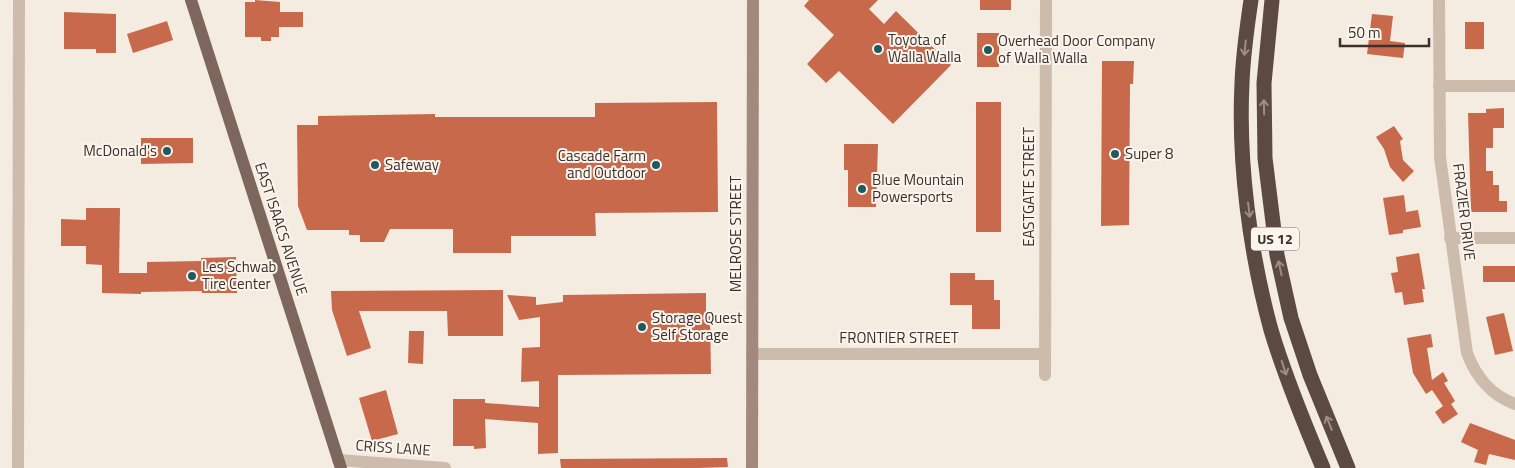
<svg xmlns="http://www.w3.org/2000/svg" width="1515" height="468" font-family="'Titillium Web',sans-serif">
<rect width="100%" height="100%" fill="#f4ebe1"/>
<g fill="#c8694b">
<polygon points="255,0 280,2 280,12 303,12 303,27 279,27 279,37 271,37 271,41 261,41 261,37 245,37 245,2 255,2"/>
<polygon points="809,0 878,0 869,9 884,24 896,11 951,65 893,124 839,71 826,83 807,64 834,35 804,6"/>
<rect x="980" y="0" width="31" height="10"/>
<polygon points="64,12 116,14 116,53 96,53 96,49 64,49"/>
<polygon points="1372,14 1393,16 1390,41 1405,43 1403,58 1367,54"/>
<polygon points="167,21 173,40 133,53 127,34"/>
<rect x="1465" y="22" width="19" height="27"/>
<rect x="977" y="33" width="22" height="34"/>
<polygon points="1102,61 1134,61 1133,84 1130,84 1129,225 1101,226"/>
<polygon points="717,102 718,212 595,213 596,236 511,236 511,253 453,253 453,229 390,229 384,242 360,242 360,235 349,235 349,230 307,230 298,206 297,125 318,125 318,116 435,114 435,117 595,117 595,103"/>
<rect x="976" y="102" width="25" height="130"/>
<polygon points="1504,108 1504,128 1493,128 1493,148 1486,148 1486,171 1493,171 1493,185 1499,185 1499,201 1507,201 1507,212 1471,212 1468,113 1486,113 1486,109"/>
<polygon points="1394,126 1403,139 1400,141 1403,160 1414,171 1403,182 1390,167 1384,149 1376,137"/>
<polygon points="141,138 193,138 193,163 141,164"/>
<polygon points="844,144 878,144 876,207 848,207 848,170 844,170"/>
<polygon points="1404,195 1406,212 1418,210 1421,227 1403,230 1403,233 1389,235 1383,198"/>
<polygon points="86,208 120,208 119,273 147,273 147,262 201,261 201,258 236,257 237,293 202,293 202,291 141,292 141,294 102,293 102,265 86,264 86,246 61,246 61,219 86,220"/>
<polygon points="1419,253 1425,289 1422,289 1424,302 1404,305 1402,292 1395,293 1391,273 1398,272 1396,257"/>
<rect x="1483" y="266" width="32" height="16"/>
<polygon points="950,273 975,273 975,280 994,280 994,300 1000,300 1000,329 972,329 972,305 950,305"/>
<polygon points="503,290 503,336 448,336 447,311 359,311 371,348 347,356 332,310 331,291"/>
<polygon points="706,293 706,316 710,316 711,374 558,375 558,453 538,454 538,423 485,419 486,448 474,449 474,446 453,446 453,399 485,399 485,403 539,407 539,381 521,382 522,348 540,347 540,317 519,320 507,295 536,297 536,305 563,302 563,295"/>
<polygon points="1504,313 1513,351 1495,355 1486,317"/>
<polygon points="409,331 424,331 423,364 408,363"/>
<polygon points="1431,334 1433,347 1427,348 1432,380 1443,372 1448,381 1444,383 1455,401 1451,404 1458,414 1443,424 1435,412 1443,406 1432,390 1426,394 1413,373 1407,338"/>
<polygon points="386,390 398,434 372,441 359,398"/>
<polygon points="1470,423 1515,440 1515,460 1489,454 1486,465 1474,462 1478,450 1461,442"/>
<polygon points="727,458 728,467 698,468 561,468 560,459"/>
</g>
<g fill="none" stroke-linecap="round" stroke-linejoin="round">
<g stroke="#cdbbac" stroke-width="12">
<path d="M1439,0L1440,157L1467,353C1476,377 1490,395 1515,404"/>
<polyline points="1439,86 1515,86"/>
<polyline points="1450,238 1515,238"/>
<polyline points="752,354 1045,354"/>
<polyline points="1045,375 1046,0"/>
<polyline points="338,460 445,468"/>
<polyline points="18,468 19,0"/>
</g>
<polyline stroke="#a18a7d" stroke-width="12" points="752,468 753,0"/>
<polyline stroke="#7d675c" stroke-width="12" points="191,0 341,468"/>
<g stroke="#5c4a42" stroke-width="15">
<path d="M1251,0C1247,27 1243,55 1242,83C1238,163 1250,253 1271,330C1285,377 1304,423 1323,468"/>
<polyline points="1272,0 1264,83 1265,158 1277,255 1291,318 1310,375 1348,468"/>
</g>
</g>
<defs><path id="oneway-shaft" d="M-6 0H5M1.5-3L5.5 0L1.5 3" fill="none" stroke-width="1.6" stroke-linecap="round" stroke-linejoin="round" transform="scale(1.25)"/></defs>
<g stroke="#9c8e87">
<use href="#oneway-shaft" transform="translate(1245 48) rotate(96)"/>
<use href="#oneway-shaft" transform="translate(1264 107) rotate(-91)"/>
<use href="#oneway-shaft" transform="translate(1249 210) rotate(83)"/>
<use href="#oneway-shaft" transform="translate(1280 268) rotate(-102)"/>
<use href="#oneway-shaft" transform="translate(1284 368) rotate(72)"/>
<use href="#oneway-shaft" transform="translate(1329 423) rotate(-112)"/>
</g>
<g fill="#1f5a5e" stroke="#fbf5ee" stroke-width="2">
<circle cx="878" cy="49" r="5"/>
<circle cx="988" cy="50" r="5"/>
<circle cx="167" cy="151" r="5"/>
<circle cx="1115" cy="154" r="5"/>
<circle cx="375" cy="165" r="5"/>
<circle cx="656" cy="165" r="5"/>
<circle cx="862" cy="189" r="5"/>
<circle cx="192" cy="276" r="5"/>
<circle cx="642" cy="327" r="5"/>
</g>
<g text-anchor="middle" stroke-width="4" stroke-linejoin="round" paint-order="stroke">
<rect fill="#fbf5ee" stroke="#756b66" stroke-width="1" x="1251" y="227.5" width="48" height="23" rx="4"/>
<g font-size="14" font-weight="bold" fill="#3b302b">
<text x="1275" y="244">US 12</text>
</g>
<g font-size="15" fill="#3b302b" stroke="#fbf5ee" text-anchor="start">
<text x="888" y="45">Toyota of<tspan x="888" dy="17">Walla Walla</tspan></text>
<text x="998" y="46">Overhead Door Company<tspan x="998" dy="17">of Walla Walla</tspan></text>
<text x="157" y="156" text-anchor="end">McDonald's</text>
<text x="1125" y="159">Super 8</text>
<text x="646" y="161" text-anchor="end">Cascade Farm<tspan x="646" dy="17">and Outdoor</tspan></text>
<text x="385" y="170">Safeway</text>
<text x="872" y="185">Blue Mountain<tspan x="872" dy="17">Powersports</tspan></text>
<text x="202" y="272">Les Schwab<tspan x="202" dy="17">Tire Center</tspan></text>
<text x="652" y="323">Storage Quest<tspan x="652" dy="17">Self Storage</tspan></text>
</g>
<g font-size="15" fill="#3b302b" stroke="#fbf5ee">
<text transform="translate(1029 187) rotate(-90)" y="5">EASTGATE STREET</text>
<text transform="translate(1464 212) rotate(83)" y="5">FRAZIER DRIVE</text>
<text transform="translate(281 229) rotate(72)" y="5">EAST ISAACS AVENUE</text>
<text transform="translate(736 234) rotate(-90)" y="5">MELROSE STREET</text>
<text x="899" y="343">FRONTIER STREET</text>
<text transform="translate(393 448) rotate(4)" y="5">CRISS LANE</text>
</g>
</g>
<path d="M1340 38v8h89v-8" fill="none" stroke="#3b302b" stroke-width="2.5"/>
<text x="1348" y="38" font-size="15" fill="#3b302b" stroke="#fbf5ee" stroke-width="4" paint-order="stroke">50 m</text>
</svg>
